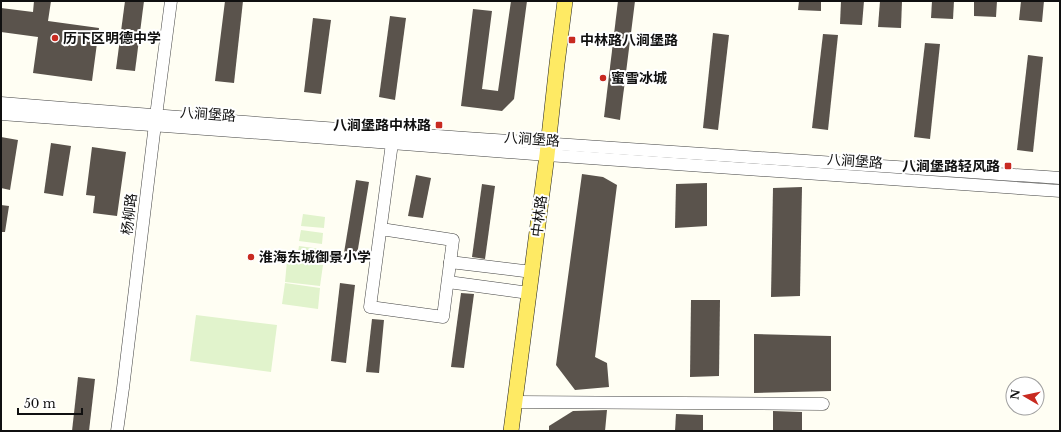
<svg xmlns="http://www.w3.org/2000/svg" width="1061" height="432" font-family="'Libre Baskerville','Noto Sans SC',serif">
<rect width="100%" height="100%" fill="#fffef3"/>
<g fill="#e1f3cc">
<polygon points="303,214 325,217 324,228 301,226"/>
<polygon points="301,230 323,233 322,244 299,241"/>
<polygon points="299,246 321,249 320,261 297,258"/>
<polygon points="287,261 323,265 320,286 285,282"/>
<polygon points="285,283 320,288 318,309 282,304"/>
<polygon points="196,315 277,325 271,372 190,361"/>
</g>
<g fill="#5a534c">
<polygon points="34,1 51,1 48,21 99,28 92,81 33,73 38,37 1,32 1,8 33,12"/>
<polygon points="125,1 144,1 135,71 116,69"/>
<polygon points="225,1 243,1 234,83 215,81"/>
<polygon points="511,1 527,1 514,99 502,111 461,106 473,9 492,11 482,89 498,91"/>
<polygon points="618,1 635,1 620,120 604,117"/>
<polygon points="799,1 821,1 821,11 798,10"/>
<polygon points="841,1 864,1 862,25 840,24"/>
<polygon points="880,1 902,1 901,28 878,27"/>
<polygon points="932,1 954,1 953,19 931,18"/>
<polygon points="974,1 997,1 996,17 974,16"/>
<polygon points="1021,1 1044,1 1042,22 1019,20"/>
<polygon points="390,16 406,18 395,100 379,97"/>
<polygon points="313,18 331,20 321,94 304,92"/>
<polygon points="713,33 729,35 718,130 703,128"/>
<polygon points="823,34 838,35 828,130 812,128"/>
<polygon points="925,43 940,44 930,139 914,137"/>
<polygon points="1028,55 1043,57 1033,152 1017,150"/>
<polygon points="1,137 18,140 10,190 1,188"/>
<polygon points="51,143 71,146 63,196 44,193"/>
<polygon points="92,147 126,152 117,216 93,213 95,196 86,195"/>
<polygon points="582,174 603,177 617,185 595,357 607,363 609,387 575,390 556,365"/>
<polygon points="416,175 431,178 423,218 408,216"/>
<polygon points="356,180 369,182 356,261 343,259"/>
<polygon points="707,183 707,226 675,228 676,184"/>
<polygon points="482,184 495,186 485,259 472,257"/>
<polygon points="802,187 800,296 771,297 773,188"/>
<polygon points="1,205 9,206 5,232 1,232"/>
<polygon points="340,283 355,285 346,363 331,361"/>
<polygon points="461,293 474,294 464,368 451,367"/>
<polygon points="691,300 720,300 719,376 690,377"/>
<polygon points="372,319 384,320 379,373 366,372"/>
<polygon points="754,334 831,336 831,391 754,393"/>
<polygon points="78,377 95,379 89,431 72,431"/>
<polygon points="607,410 605,431 549,431 549,426 573,411"/>
<polygon points="773,411 802,412 802,431 773,431"/>
<polygon points="676,414 703,415 703,431 675,431"/>
</g>
<g fill="none" stroke-linecap="round" stroke-linejoin="round">
<defs>
<g id="minor">
<path d="M1,103C354,132 707,154 1060,178"/>
<polyline points="1,114 288,135 547,155 1060,191"/>
<polyline points="381,229 453,240 443,317 370,307 392,143"/>
<polyline points="450,262 532,272"/>
<polyline points="448,282 529,293"/>
<polyline points="515,402 823,404"/>
<polyline points="117,431 123,388 156,116 171,1"/>
</g>
<polyline id="major" points="511,431 547,155 557,64 565,1"/>
</defs>
<use href="#minor" stroke="#434343" stroke-width="13"/>
<use href="#major" stroke="#212121" stroke-width="16"/>
<use href="#minor" stroke="#fff" stroke-width="12"/>
<use href="#major" stroke="#feea64" stroke-width="15"/>
</g>
<g fill="#c82a20" stroke="#fff" stroke-width="1.5">
<circle cx="55" cy="38" r="4"/>
<rect x="568" y="36" width="8" height="8" rx="2"/>
<circle cx="603" cy="78" r="4"/>
<rect x="435" y="121" width="8" height="8" rx="2"/>
<rect x="1004" y="162" width="8" height="8" rx="2"/>
<circle cx="251" cy="257" r="4"/>
</g>
<g text-anchor="middle" stroke-width="4" stroke-linejoin="round" paint-order="stroke">
<g font-size="14" font-weight="bold" fill="#101010" stroke="#fff" text-anchor="start">
<text x="63" y="43">历下区明德中学</text>
<text x="580" y="45">中林路八涧堡路</text>
<text x="611" y="83">蜜雪冰城</text>
<text x="431" y="130" text-anchor="end">八涧堡路中林路</text>
<text x="1000" y="171" text-anchor="end">八涧堡路轻风路</text>
<text x="259" y="262">淮海东城御景小学</text>
</g>
<g font-size="14" fill="#101010" stroke="#fff">
<text transform="translate(208 114) rotate(4)" y="5">八涧堡路</text>
<text transform="translate(532 139) rotate(4)" y="5">八涧堡路</text>
<text transform="translate(855 161) rotate(4)" y="5">八涧堡路</text>
<text transform="translate(129 214) rotate(-83)" y="5">杨柳路</text>
<text transform="translate(539 216) rotate(-83)" y="5">中林路</text>
</g>
</g>
<rect width="1061" height="432" fill="none" stroke="#101010" stroke-width="4"/>
<g transform="translate(1025 396) rotate(279)"><circle r="19" fill="#ffffff" stroke="#9f9f9f"/>
<path d="M0-3L7 15L0 10L-7 15Z" fill="#c82a20"/>
<text y="-6" font-size="11" font-weight="bold" text-anchor="middle" fill="#101010">N</text>
</g>
<path d="M18 408v6h64v-6" fill="none" stroke="#101010" stroke-width="2"/>
<text x="24" y="408" font-size="12" fill="#101010" stroke="#ffffff" stroke-width="3" paint-order="stroke">50 m</text>
</svg>
